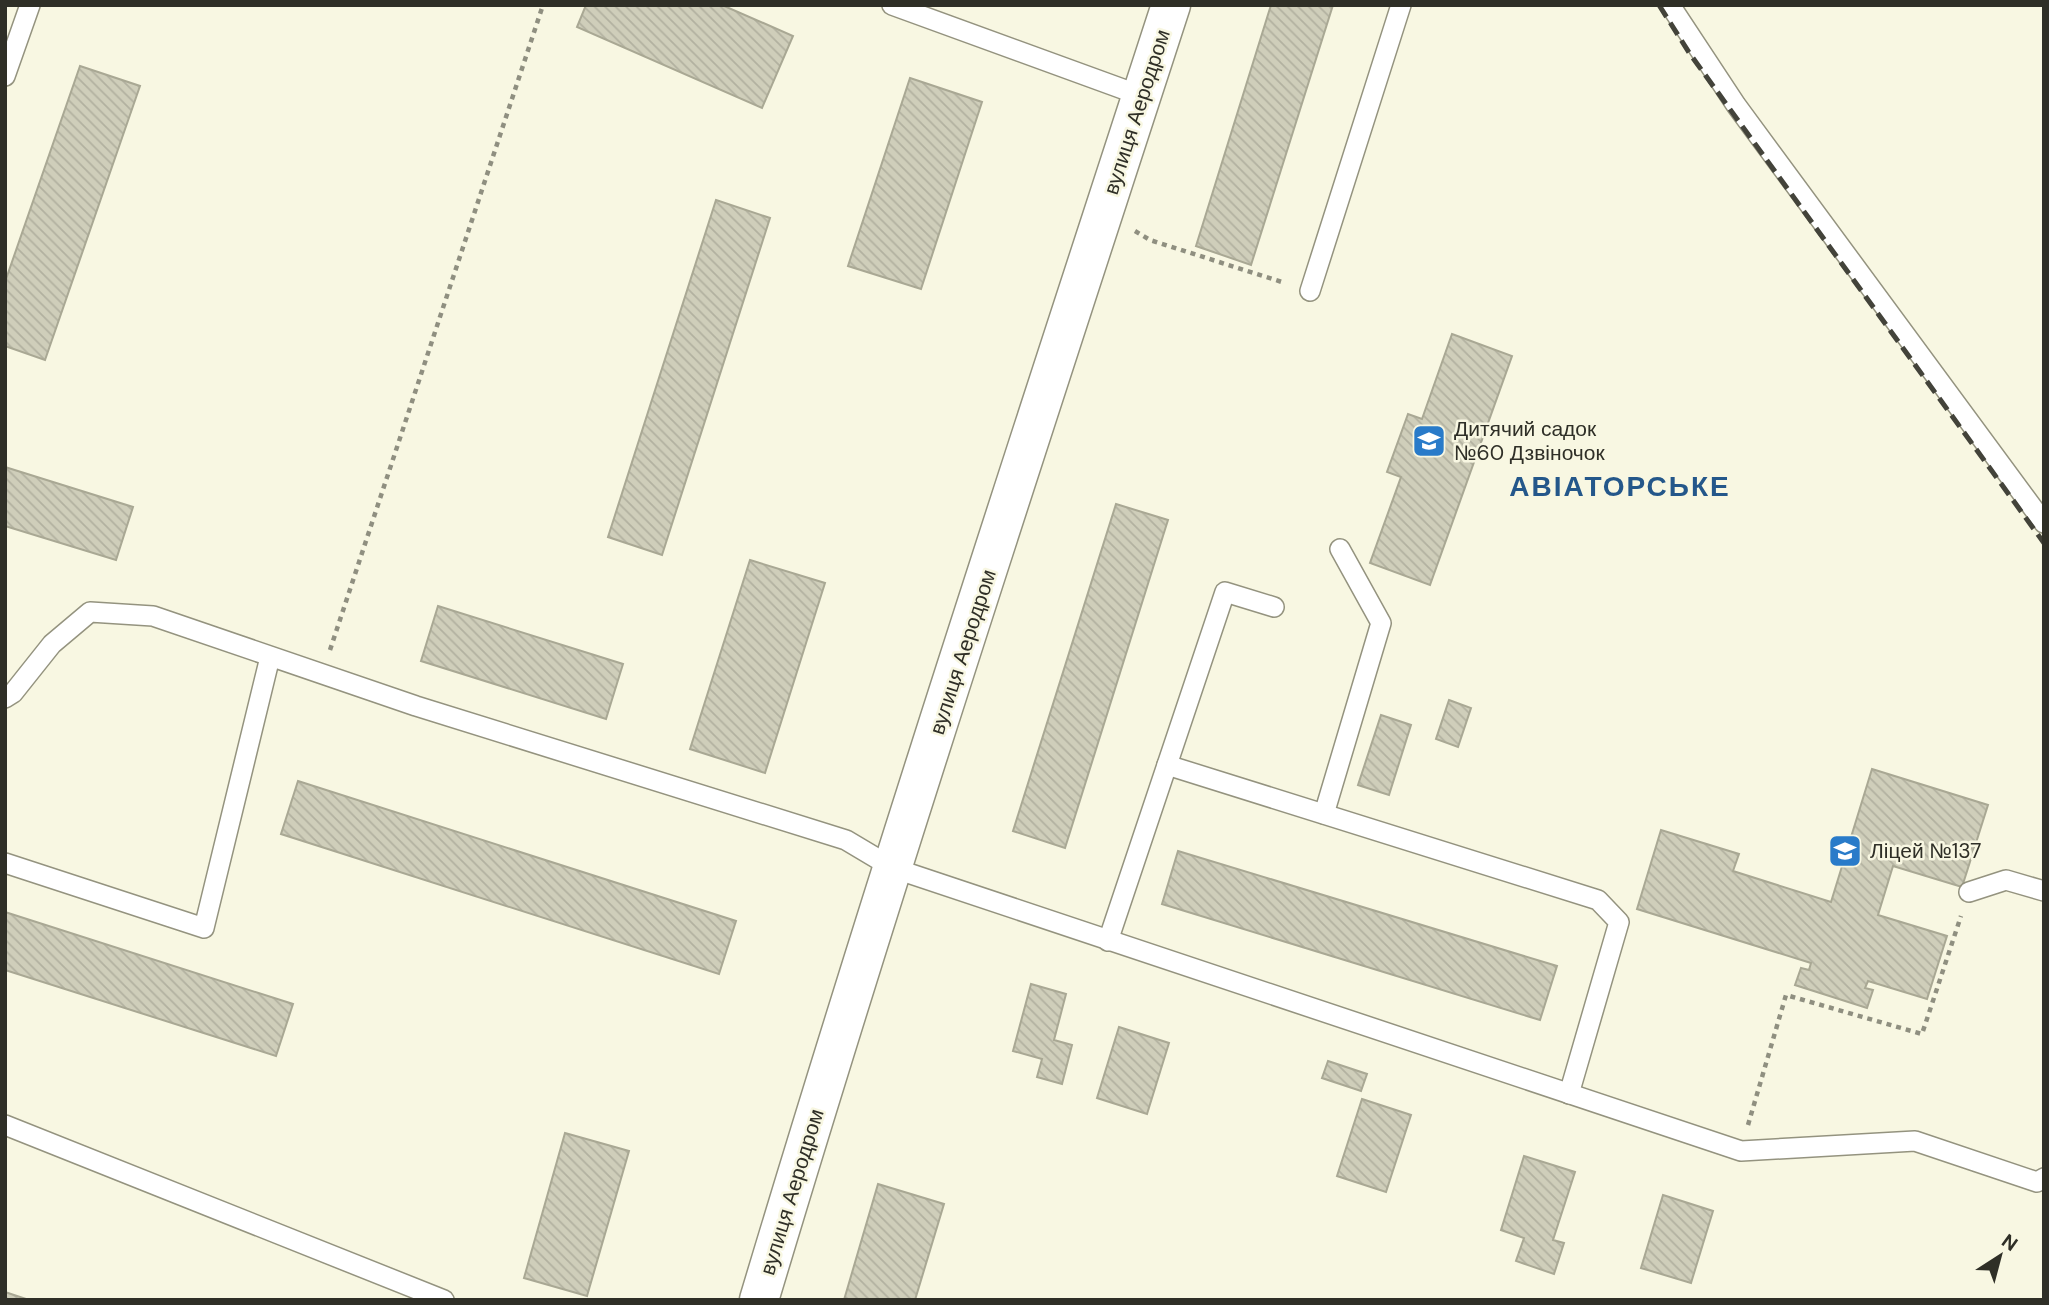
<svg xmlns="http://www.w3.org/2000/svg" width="2049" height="1305" font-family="'DM Sans',sans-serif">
<defs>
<pattern id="building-back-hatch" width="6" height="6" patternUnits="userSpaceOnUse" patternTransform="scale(1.75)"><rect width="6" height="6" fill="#cfceba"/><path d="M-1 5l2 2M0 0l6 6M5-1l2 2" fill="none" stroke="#b2b1a0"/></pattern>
</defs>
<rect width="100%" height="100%" fill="#f8f7e2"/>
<g fill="url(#building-back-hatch)" stroke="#a9a894" stroke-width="2">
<polygon points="586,5 722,5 793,36 762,108 577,27"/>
<polygon points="1271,5 1333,5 1251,265 1196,246"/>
<polygon points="80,66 140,86 45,360 5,346 5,282"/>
<polygon points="910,78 982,102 921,289 848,266"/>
<polygon points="716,200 770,218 662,555 608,537"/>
<polygon points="1452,334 1512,356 1430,585 1370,563 1401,477 1387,472 1408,414 1422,419"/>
<polygon points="5,467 133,507 116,560 5,526"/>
<polygon points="1116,504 1168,520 1065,848 1013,831"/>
<polygon points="750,560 825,583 765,773 690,749"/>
<polygon points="438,606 623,664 606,719 421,661"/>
<polygon points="1449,700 1471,708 1458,747 1436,739"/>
<polygon points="1381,715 1411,725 1389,795 1358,785"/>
<polygon points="1872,769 1988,805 1962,887 1893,866 1878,915 1947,936 1927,999 1868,981 1865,988 1873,990 1867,1008 1795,985 1801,968 1809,970 1811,963 1637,909 1661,830 1739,854 1733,871 1831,902"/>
<polygon points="298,781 736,921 719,974 281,834"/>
<polygon points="1178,851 1557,966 1540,1020 1162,904"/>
<polygon points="5,912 293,1004 276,1056 5,970"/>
<polygon points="1031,984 1066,994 1054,1040 1072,1045 1062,1084 1037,1077 1042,1059 1013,1051"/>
<polygon points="1119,1027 1169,1043 1147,1114 1097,1098"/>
<polygon points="1328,1061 1367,1074 1361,1091 1322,1078"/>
<polygon points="1362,1099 1411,1115 1386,1192 1337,1176"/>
<polygon points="565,1133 629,1151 587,1296 524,1278"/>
<polygon points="1524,1156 1575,1172 1553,1240 1564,1243 1554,1274 1516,1261 1524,1238 1501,1230"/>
<polygon points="878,1184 944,1204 915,1300 844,1300"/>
<polygon points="1663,1195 1713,1211 1691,1283 1641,1268"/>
<polygon points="5,1292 29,1300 5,1300"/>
</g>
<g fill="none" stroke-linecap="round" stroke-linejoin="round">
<defs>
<g id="lane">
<polyline points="892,5 1142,96"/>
<polyline points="1670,5 1736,105 2044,523"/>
<polyline points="5,76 30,5"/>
<polyline points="1310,291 1401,5"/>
<polyline points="5,698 13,693 52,644 90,612 153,616 416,706 846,840 893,868 1741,1151 1915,1141 2037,1182 2044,1178"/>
<polyline points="1167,765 1598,900 1619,922 1569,1094"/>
<polyline points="1324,814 1381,623 1340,549"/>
<polyline points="5,863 204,928 270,657"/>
<polyline points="1969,892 2006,880 2044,891"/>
<polyline points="1108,941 1225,592 1274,607"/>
<polyline points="5,1125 444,1300"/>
</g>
<path id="street" d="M759,1300C889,866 1031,436 1171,5"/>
</defs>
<use href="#lane" stroke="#94937f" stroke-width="22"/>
<use href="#street" stroke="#94937f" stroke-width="41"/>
<g stroke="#8f8f80" stroke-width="4.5" stroke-dasharray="5 5" stroke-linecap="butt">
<polyline points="1135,231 1150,240 1285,283"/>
<polyline points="330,650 543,5"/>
<polyline points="1748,1125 1786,995 1922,1034 1961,916"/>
</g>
<use href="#lane" stroke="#fff" stroke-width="19"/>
<use href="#street" stroke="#fff" stroke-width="38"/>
<polyline stroke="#43433a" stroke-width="5" stroke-dasharray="14 7" stroke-linecap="butt" points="1659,5 1690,54 2044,543"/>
</g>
<defs>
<symbol id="school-square" viewBox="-11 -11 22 22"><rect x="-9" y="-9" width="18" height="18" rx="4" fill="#297bc9" stroke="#f8f7e2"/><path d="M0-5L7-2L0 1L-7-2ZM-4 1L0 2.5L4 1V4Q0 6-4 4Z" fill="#fff"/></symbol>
</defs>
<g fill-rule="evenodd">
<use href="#school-square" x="1410" y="422" width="38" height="38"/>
<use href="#school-square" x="1826" y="832" width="38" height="38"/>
</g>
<g text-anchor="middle" stroke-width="5" stroke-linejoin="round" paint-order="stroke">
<g font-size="21" fill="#2f2f27" stroke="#f8f7e2">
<text transform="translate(1137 112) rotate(-72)" y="7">вулиця Аеродром</text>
<text transform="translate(963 652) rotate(-72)" y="7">вулиця Аеродром</text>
<text transform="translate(792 1192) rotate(-73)" y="7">вулиця Аеродром</text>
</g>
<g font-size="21" fill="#2f2f27" stroke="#f8f7e2" text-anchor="start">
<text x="1454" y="436">Дитячий садок<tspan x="1454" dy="24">№60 Дзвіночок</tspan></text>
<text x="1870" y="858">Ліцей №137</text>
</g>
<g font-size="28" font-weight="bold" letter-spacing="2" fill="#24578a" stroke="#f8f7e2">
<text x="1620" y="496">АВІАТОРСЬКЕ</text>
</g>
</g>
<rect width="2049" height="1305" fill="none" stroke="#2f2f27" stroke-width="14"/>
<g transform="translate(2000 1256) rotate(36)" stroke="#f8f7e2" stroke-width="5" paint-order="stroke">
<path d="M0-5L12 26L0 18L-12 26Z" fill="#2f2f27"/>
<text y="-10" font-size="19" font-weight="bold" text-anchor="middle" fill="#2f2f27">N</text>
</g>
</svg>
